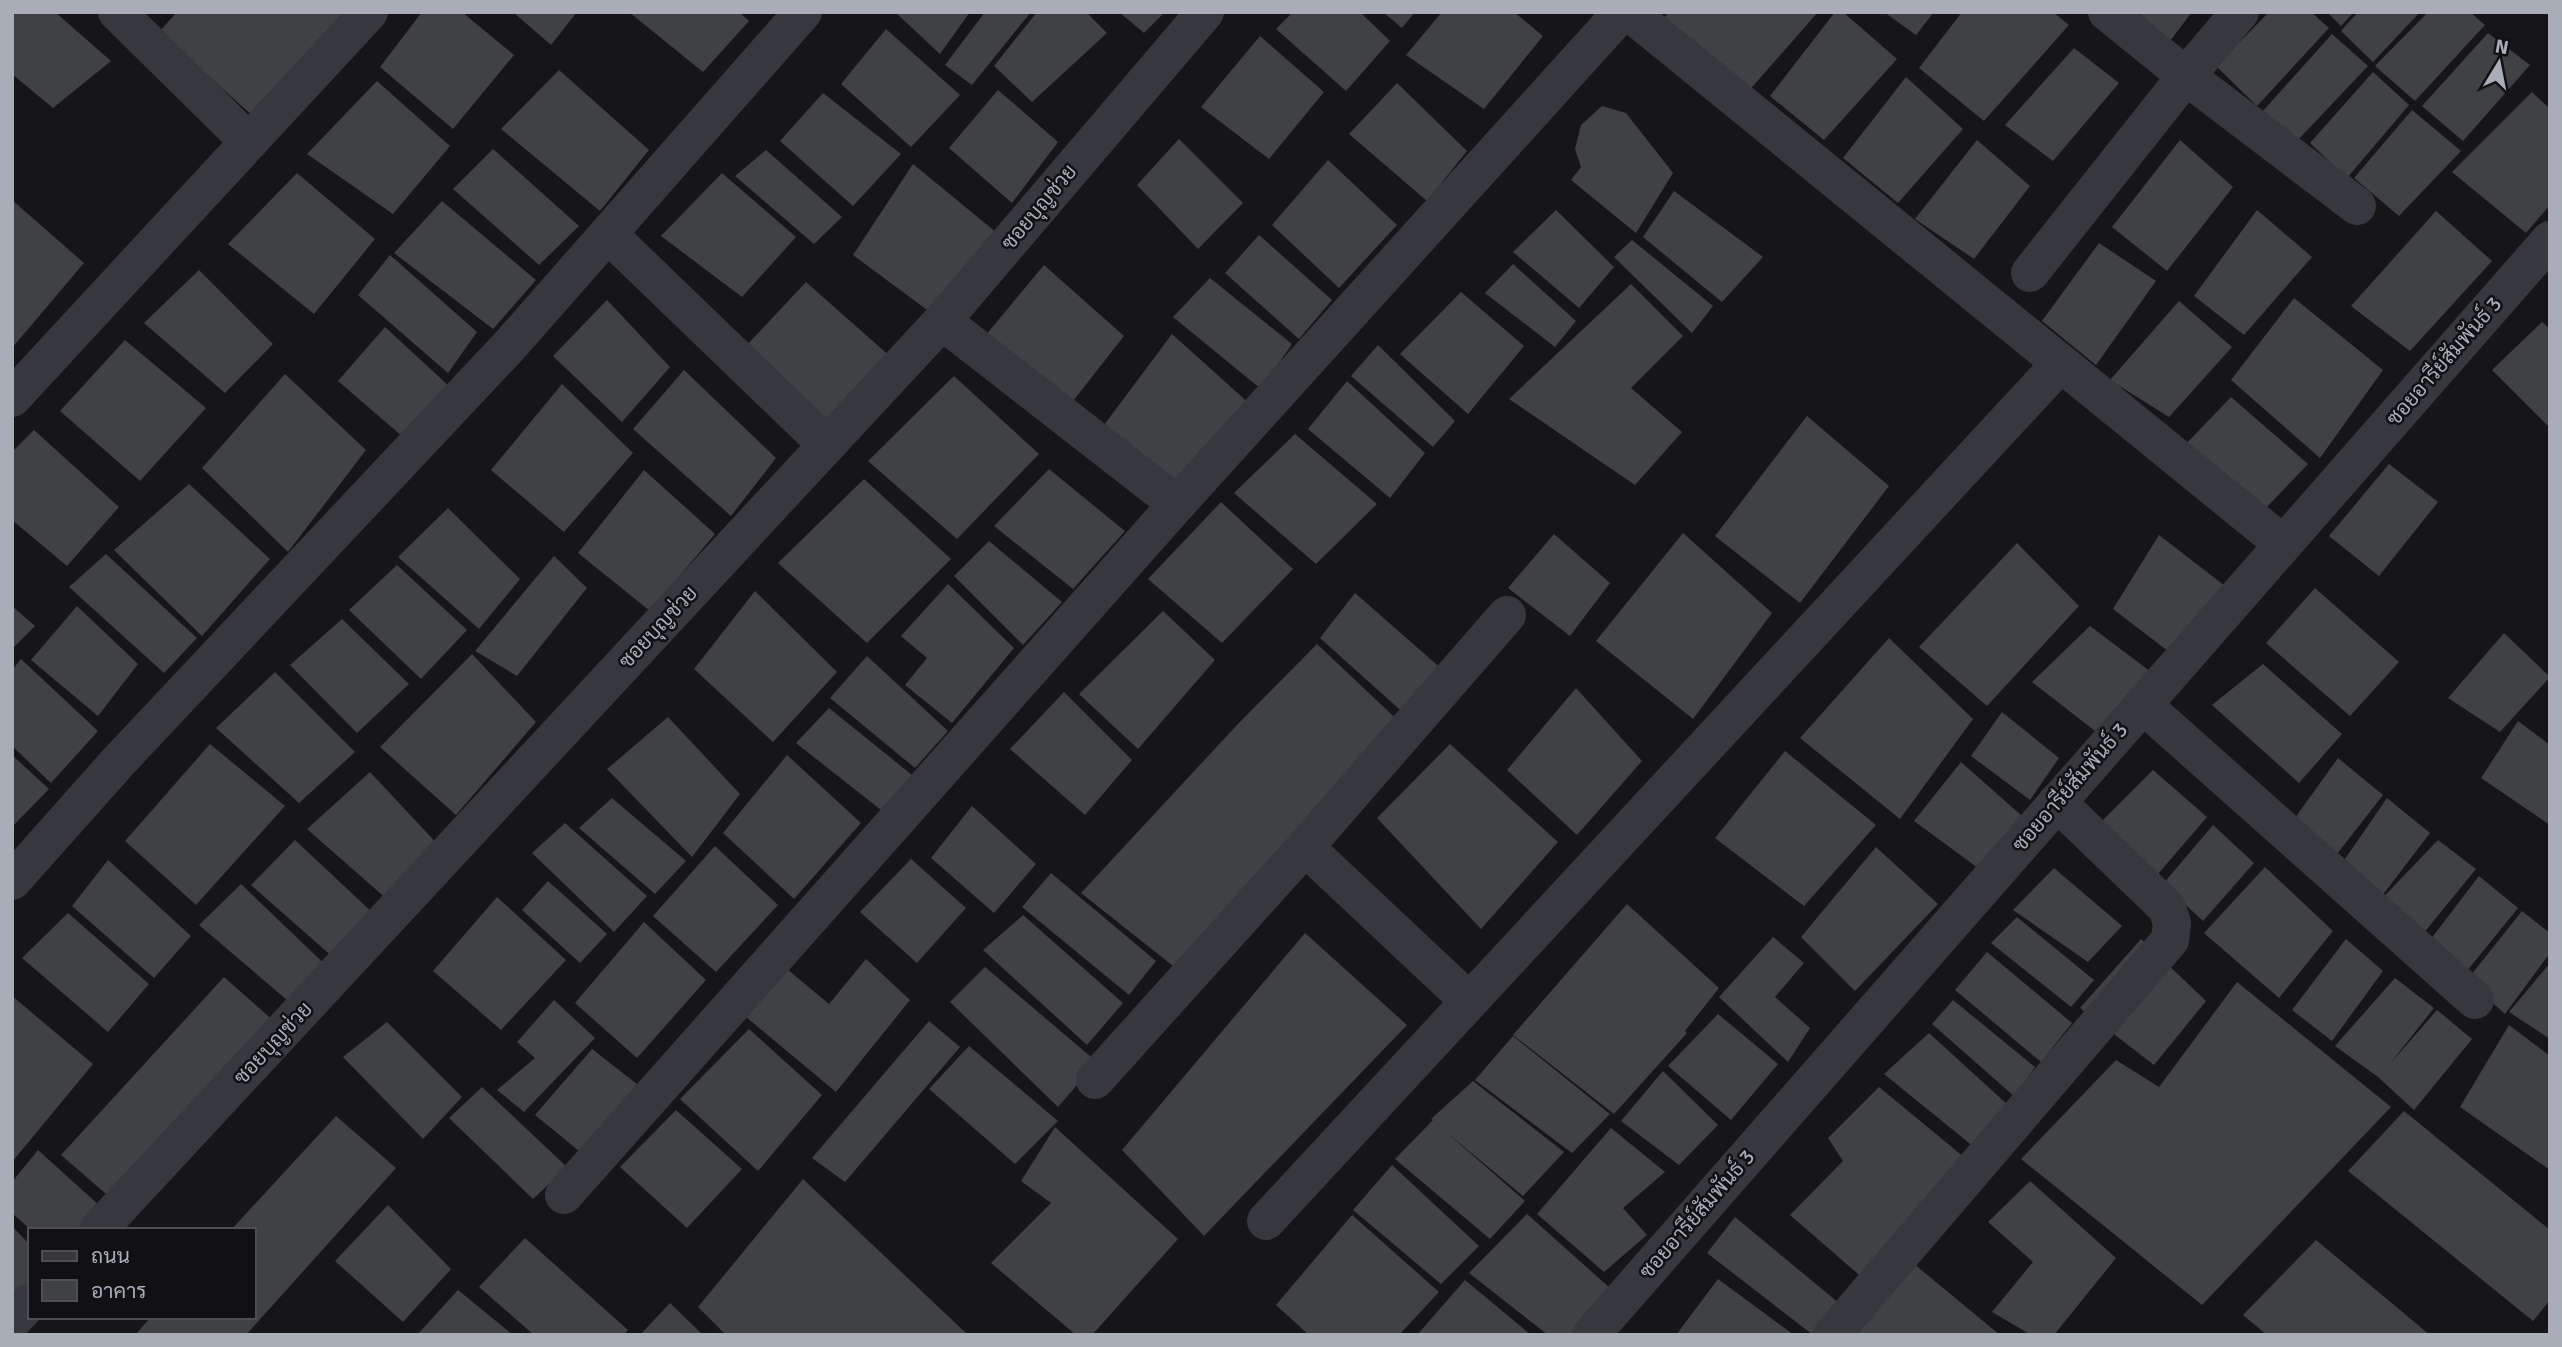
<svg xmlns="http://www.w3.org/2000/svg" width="2562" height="1347" font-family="Signika,Sarabun,sans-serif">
<rect width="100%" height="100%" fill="#161618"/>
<g fill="#404145">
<polygon points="12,12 55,12 111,61 53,108 12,74"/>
<polygon points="177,12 340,12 345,17 253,116 159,32"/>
<polygon points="422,12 462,12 514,55 453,129 380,67"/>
<polygon points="513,12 577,12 551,45"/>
<polygon points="629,12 739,12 749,21 703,72"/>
<polygon points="895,12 970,12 940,54"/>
<polygon points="985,12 1031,12 972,85 945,65"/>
<polygon points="1037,12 1086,12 1107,33 1032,102 994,66"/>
<polygon points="1119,12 1165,12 1144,33"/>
<polygon points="1293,12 1360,12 1390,41 1346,91 1276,29"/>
<polygon points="1383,12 1415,12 1402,28"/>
<polygon points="1442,12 1514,12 1543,36 1484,109 1406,55"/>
<polygon points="1669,12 1818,12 1747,93 1662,20"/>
<polygon points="1835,12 1843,12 1897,59 1824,140 1770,96"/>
<polygon points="1884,12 1934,12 1916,35"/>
<polygon points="1962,12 2053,12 2069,25 1984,121 1919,68"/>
<polygon points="2138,12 2192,12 2170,41"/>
<polygon points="2269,12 2311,12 2329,28 2257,106 2216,66"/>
<polygon points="2327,12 2354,12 2341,26"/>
<polygon points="2358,12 2420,12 2373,62 2341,31"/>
<polygon points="2428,12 2470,12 2485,25 2415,101 2375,66"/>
<polygon points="886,29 960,95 911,147 841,84"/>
<polygon points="2488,33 2530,65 2463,141 2422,106"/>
<polygon points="2332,34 2368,66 2297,141 2262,112"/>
<polygon points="1260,36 1324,92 1269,159 1201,107"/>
<polygon points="2074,48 2119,83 2053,161 2005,125"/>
<polygon points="559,70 649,150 600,211 501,129"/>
<polygon points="2373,72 2409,105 2347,178 2310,143"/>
<polygon points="1906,77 1963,129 1898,203 1843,158"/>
<polygon points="377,81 450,146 393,214 307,154"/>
<polygon points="1397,83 1467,151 1427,201 1349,134"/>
<polygon points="998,90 1058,142 1012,203 949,148"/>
<polygon points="2532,92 2550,109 2550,205 2526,233 2452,172"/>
<polygon points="823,93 901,154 853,206 780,141"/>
<polygon points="1602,106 1626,113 1673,173 1636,233 1571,180 1581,167 1575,149 1581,125"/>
<polygon points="2412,110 2461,151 2399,216 2354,178"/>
<polygon points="1179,139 1243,203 1198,249 1137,185"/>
<polygon points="1977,140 2030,186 1974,259 1915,219"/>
<polygon points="2180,140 2233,187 2167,271 2112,227"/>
<polygon points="493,149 579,226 539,265 453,189"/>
<polygon points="766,150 842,217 814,244 735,176"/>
<polygon points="1328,160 1397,225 1339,288 1272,225"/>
<polygon points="913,164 1008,242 942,321 853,255"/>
<polygon points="297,173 375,239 314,314 228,244"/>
<polygon points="722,173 796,237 742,297 661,236"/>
<polygon points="1674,191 1763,257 1722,302 1643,237"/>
<polygon points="12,200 84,263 12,348"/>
<polygon points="442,201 536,280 493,329 394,253"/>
<polygon points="1556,210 1614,267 1579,308 1513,252"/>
<polygon points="2257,210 2312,257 2244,335 2194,296"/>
<polygon points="2436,211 2492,261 2410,351 2351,306"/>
<polygon points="1259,235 1332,300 1299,339 1225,273"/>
<polygon points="1632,240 1713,306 1692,333 1614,257"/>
<polygon points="2099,243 2156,281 2096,365 2042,321"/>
<polygon points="390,255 477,332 448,373 358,295"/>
<polygon points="1513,264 1576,321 1555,347 1485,293"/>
<polygon points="1044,265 1124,336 1070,405 985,336"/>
<polygon points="199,270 273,344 225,393 144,323"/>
<polygon points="1210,278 1292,344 1261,389 1173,317"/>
<polygon points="806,282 893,359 839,431 746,346"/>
<polygon points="1631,284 1683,336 1631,388 1682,432 1635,485 1509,399"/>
<polygon points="1461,292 1524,346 1468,414 1400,354"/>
<polygon points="2294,298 2383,370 2320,458 2231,380"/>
<polygon points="607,300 670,367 622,422 553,356"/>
<polygon points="2179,301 2232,347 2169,417 2110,380"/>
<polygon points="2542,322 2550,329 2550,428 2492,370"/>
<polygon points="385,327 450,387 403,437 338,381"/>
<polygon points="1172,334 1252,406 1179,486 1104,425"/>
<polygon points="125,340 206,408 140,481 60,411"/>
<polygon points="1378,345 1455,421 1433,447 1351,376"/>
<polygon points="684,370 776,458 731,516 633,429"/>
<polygon points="285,374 366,450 288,552 202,468"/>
<polygon points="954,376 1039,454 957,539 868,461"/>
<polygon points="1347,381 1425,453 1390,498 1308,429"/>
<polygon points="562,384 633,453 564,532 491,470"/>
<polygon points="2231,397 2308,464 2264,510 2184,446"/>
<polygon points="1807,416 1889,486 1800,603 1715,536"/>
<polygon points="34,430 119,507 67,566 12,520 12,452"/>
<polygon points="1295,434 1377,504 1316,564 1234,493"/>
<polygon points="2389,464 2438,502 2379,576 2329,536"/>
<polygon points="1049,469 1125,531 1073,589 994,526"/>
<polygon points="644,470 715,534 650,611 578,553"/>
<polygon points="864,479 951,559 867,643 778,563"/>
<polygon points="189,484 270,559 202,636 114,550"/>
<polygon points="1221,502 1293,569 1222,643 1148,579"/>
<polygon points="448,508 520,579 479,629 398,557"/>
<polygon points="1683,533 1772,613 1693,719 1596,641"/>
<polygon points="1554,534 1610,583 1570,636 1508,588"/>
<polygon points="2159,535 2238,596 2181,661 2113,609"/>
<polygon points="989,541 1062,602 1023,645 954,576"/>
<polygon points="2017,543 2079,606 1987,706 1919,647"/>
<polygon points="106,554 197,638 164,673 69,587"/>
<polygon points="554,556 587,588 517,676 475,651"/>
<polygon points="397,565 467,630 421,679 349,610"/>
<polygon points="948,584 1014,648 952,723 905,685 927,658 901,636"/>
<polygon points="2315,588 2399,662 2350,716 2266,643"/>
<polygon points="755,591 837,672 773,742 694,669"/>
<polygon points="1355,593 1452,678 1408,717 1320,638"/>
<polygon points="12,606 35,626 12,649"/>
<polygon points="77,606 138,664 98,716 31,660"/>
<polygon points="1163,611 1215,660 1138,749 1079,694"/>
<polygon points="342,619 409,684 357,733 290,665"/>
<polygon points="2090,626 2151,672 2095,731 2032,682"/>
<polygon points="2504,633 2550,677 2500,732 2448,698"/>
<polygon points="1889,638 1973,719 1900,819 1800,738"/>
<polygon points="1317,644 1407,729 1187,977 1081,893 1236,726"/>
<polygon points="472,654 536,722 456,815 380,747"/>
<polygon points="867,656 948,731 915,768 830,698"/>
<polygon points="21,659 98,731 51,783 12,746 12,670"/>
<polygon points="2263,664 2342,734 2299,783 2212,705"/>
<polygon points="275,672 355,752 299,803 216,728"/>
<polygon points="1576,688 1642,761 1577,835 1507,770"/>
<polygon points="1064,692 1132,760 1085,815 1010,749"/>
<polygon points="829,708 912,775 881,810 796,743"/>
<polygon points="2002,712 2059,758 2030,800 1971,756"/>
<polygon points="668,717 740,794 692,857 607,769"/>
<polygon points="2518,721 2550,745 2550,825 2481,778"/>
<polygon points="210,744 285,806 196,905 125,841"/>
<polygon points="1450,744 1558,842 1481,929 1377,818"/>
<polygon points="1785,751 1876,825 1804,906 1715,838"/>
<polygon points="12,755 49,789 12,827"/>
<polygon points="787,755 861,823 794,899 723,833"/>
<polygon points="2338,758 2383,795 2326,868 2285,832"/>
<polygon points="1961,762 2022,816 1978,868 1914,821"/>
<polygon points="2153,770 2207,817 2158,874 2102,821"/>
<polygon points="370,772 443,850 389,901 307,829"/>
<polygon points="612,798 686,861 655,894 579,828"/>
<polygon points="2387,798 2430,833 2372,909 2334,875"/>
<polygon points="972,806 1036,864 994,913 931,858"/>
<polygon points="565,823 647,896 614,932 532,853"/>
<polygon points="2213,825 2254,863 2203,921 2163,884"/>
<polygon points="295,840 374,914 334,958 251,885"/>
<polygon points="2438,840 2476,869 2418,940 2372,909"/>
<polygon points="715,846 778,905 716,972 653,916"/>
<polygon points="1876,847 1938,904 1855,991 1801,937"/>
<polygon points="911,859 966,908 917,963 860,912"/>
<polygon points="108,860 191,936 154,978 72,906"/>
<polygon points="2265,867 2333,931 2279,998 2204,933"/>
<polygon points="2054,868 2122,926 2088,962 2013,910"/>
<polygon points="1051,873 1156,961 1129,995 1022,907"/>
<polygon points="2479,876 2518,908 2462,977 2427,944"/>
<polygon points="548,881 607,934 580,963 522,910"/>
<polygon points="241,884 336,975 294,1006 199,925"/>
<polygon points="497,897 566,960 501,1030 433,971"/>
<polygon points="1627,904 1719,988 1685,1031 1687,1033 1614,1114 1513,1035"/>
<polygon points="2522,911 2550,933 2550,953 2505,1014 2467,980"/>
<polygon points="68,913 149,984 108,1032 22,958"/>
<polygon points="1023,915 1123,1003 1087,1045 983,950"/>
<polygon points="2017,917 2094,980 2071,1007 1991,943"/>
<polygon points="644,922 706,980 637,1058 575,1003"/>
<polygon points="1305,933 1407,1025 1204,1236 1122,1150"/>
<polygon points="1773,937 1804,963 1775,997 1810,1028 1788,1062 1719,997"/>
<polygon points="2141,939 2206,1001 2154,1065 2080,1008"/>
<polygon points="2346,939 2383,971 2332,1041 2292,1010"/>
<polygon points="1987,952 2072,1023 2041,1062 1955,990"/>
<polygon points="866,959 910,1000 836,1092 746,1017 787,969 829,1004"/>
<polygon points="2550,963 2550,1039 2509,1012"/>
<polygon points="985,967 1097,1062 1058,1107 950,1002"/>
<polygon points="224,977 284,1030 120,1206 61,1155"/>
<polygon points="2395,978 2434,1008 2389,1065 2437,1010 2472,1039 2414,1110 2378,1077 2335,1046"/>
<polygon points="2237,982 2391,1107 2202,1305 2021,1159 2116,1060 2159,1087"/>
<polygon points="12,996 93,1064 12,1162"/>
<polygon points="554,1000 595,1038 524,1112 497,1090 535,1058 517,1042"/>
<polygon points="1953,1000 2035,1067 2015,1097 1932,1024"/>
<polygon points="1718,1014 1778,1064 1731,1120 1668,1066"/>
<polygon points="929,1021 960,1047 845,1182 812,1158"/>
<polygon points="387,1022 462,1097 423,1139 343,1057"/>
<polygon points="2509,1025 2550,1056 2550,1170 2460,1107"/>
<polygon points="749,1029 822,1095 758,1171 680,1099"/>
<polygon points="1929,1033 2009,1106 1974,1147 1884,1074"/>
<polygon points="1513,1036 1610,1114 1572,1153 1475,1080"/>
<polygon points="969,1046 1058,1121 1015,1164 929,1089"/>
<polygon points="592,1049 642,1088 584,1155 535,1115"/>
<polygon points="1663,1071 1718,1125 1679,1165 1621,1121"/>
<polygon points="1473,1081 1564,1152 1523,1196 1445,1131 1525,1201 1490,1239 1395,1159 1433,1120 1431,1119"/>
<polygon points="482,1087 567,1167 533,1199 449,1118"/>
<polygon points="1879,1087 1965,1158 1865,1280 1790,1215 1843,1161 1828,1138"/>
<polygon points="676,1110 742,1169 687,1228 620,1167"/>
<polygon points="2404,1111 2550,1230 2550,1300 2533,1321 2348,1171"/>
<polygon points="336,1116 396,1168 246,1335 135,1335 151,1317 254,1317 254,1230 231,1230"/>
<polygon points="1055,1127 1178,1239 1092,1335 1076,1335 991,1263 1051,1203 1021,1181"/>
<polygon points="1611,1128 1665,1172 1623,1208 1647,1235 1604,1272 1537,1214"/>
<polygon points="38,1150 111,1216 98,1230 31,1230 12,1213 12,1182"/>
<polygon points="1392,1165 1479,1246 1441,1284 1353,1210"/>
<polygon points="803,1179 968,1335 726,1335 698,1307"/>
<polygon points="2030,1181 2116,1258 2054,1335 2031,1335 1992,1312 2033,1262 1988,1222"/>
<polygon points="388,1205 451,1269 403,1322 335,1261"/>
<polygon points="1527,1214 1610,1288 1570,1335 1548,1335 1469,1273"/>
<polygon points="1352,1215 1439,1292 1399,1335 1309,1335 1276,1305"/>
<polygon points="1735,1217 1840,1304 1817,1335 1813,1335 1707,1253"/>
<polygon points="12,1226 30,1245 30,1302 28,1304 12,1290"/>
<polygon points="525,1238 628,1330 624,1335 534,1335 479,1287"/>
<polygon points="2316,1240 2430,1335 2267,1335 2243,1315"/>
<polygon points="1914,1264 2000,1335 1853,1335"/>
<polygon points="1718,1279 1794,1335 1676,1335"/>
<polygon points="1465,1280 1531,1335 1417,1335"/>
<polygon points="458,1290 513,1335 417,1335"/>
<polygon points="670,1303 703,1335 640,1335"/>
</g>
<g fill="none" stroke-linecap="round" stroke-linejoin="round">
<g stroke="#37383d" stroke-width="38">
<polyline points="117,12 249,142"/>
<polyline points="1629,12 2283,544"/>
<polyline points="2107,12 2186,76 2357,206"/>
<polyline points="608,234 827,445"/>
<polyline points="2030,273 2186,76 2240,12"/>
<polyline points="942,321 1177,504"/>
<polyline points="12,398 369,12"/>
<polyline points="2143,705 2475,1000"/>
<polyline points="1305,847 1469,1001"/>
<polyline points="12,881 118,762 511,344 803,12"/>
<polyline points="1095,1080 1305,847 1507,615"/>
<polyline points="564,1195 1177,504 1622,12"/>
<polyline points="1266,1221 2060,364"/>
<polyline points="98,1230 942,321 1205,12"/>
<polyline points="12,1321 30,1302"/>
<polyline points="1591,1335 2550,240"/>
<polyline points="1832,1335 2170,940 2172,923 2167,908 2057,802"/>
</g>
</g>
<g text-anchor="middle" stroke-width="5" stroke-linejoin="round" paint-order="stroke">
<g font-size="21" fill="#a8adb8" stroke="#111113">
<text transform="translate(1039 207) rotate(-50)" y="7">ซอยบุญช่วย</text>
<text transform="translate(2444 361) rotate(-49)" y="7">ซอยอารีย์สัมพันธ์ 3</text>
<text transform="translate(658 627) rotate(-47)" y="7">ซอยบุญช่วย</text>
<text transform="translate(2070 787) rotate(-49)" y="7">ซอยอารีย์สัมพันธ์ 3</text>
<text transform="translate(273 1043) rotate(-47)" y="7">ซอยบุญช่วย</text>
<text transform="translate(1697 1214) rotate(-49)" y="7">ซอยอารีย์สัมพันธ์ 3</text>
</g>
</g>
<rect width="2562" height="1347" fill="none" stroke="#a8adb8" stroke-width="28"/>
<rect x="28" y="1228" width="228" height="91" fill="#111113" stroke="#4d4f55" stroke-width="2"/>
<rect x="42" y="1251" width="35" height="10" fill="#37383d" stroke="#4d4f55" stroke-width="2"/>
<text x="91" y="1263" font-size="21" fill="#a8adb8">ถนน</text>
<rect x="42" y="1280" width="35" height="21" fill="#404145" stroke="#4d4f55" stroke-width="2"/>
<text x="91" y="1298" font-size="21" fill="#a8adb8">อาคาร</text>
<g transform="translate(2499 63) rotate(10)" stroke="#111113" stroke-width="5" paint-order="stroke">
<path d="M0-5L12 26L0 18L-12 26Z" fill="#a8adb8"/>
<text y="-10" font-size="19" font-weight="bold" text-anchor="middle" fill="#a8adb8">N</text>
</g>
</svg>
